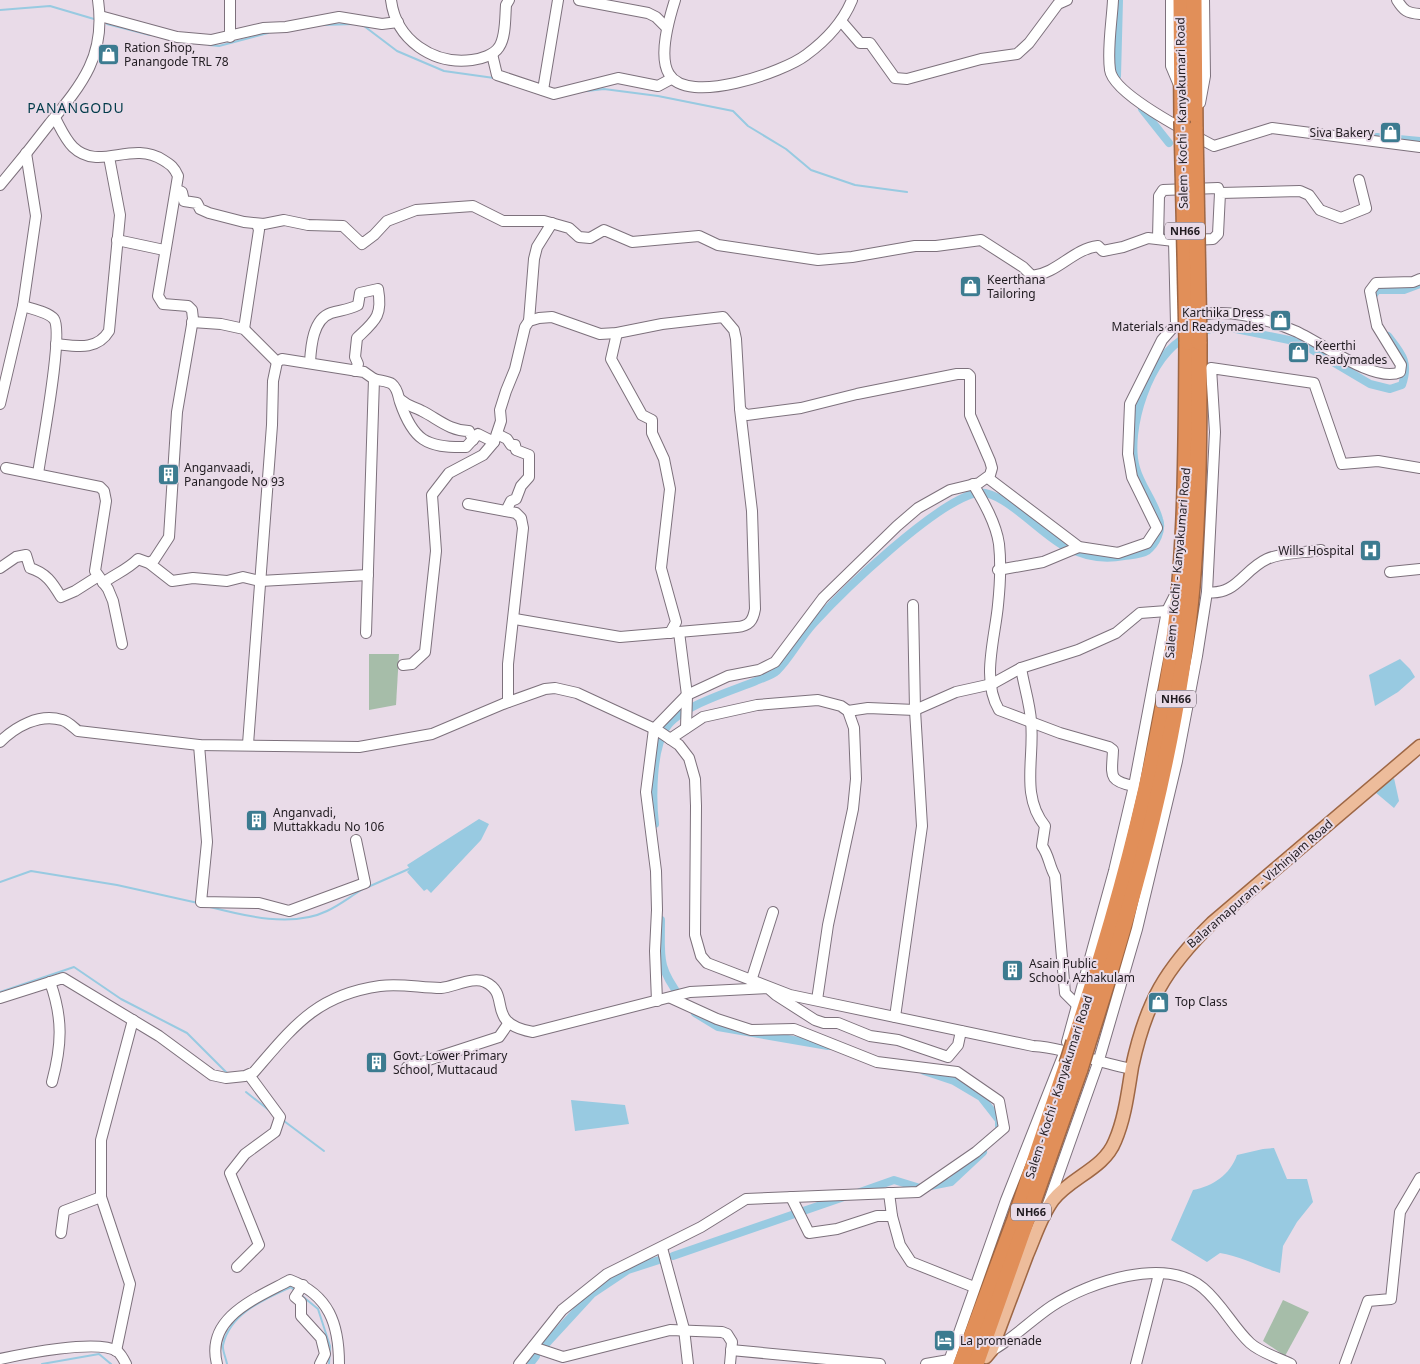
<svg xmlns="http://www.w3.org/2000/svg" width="1420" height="1364" font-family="'Noto Sans',sans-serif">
<rect width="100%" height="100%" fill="#e9dbe8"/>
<g fill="#a6bda9">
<polygon points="369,654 399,654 396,705 369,710"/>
<polygon points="1283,1300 1309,1312 1285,1356 1263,1341"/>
</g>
<g fill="#98cae1">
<polygon points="1400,659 1410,669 1415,677 1398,692 1375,706 1369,675"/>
<polygon points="1394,778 1399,801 1394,808 1375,792"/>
<polygon points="479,819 489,824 481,840 431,893 427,889 424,891 407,872 410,869 407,865"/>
<polygon points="571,1100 625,1105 629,1124 575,1131"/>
<path d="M1274,1148L1287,1179H1307L1313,1202L1297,1222L1283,1246L1280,1273C1260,1267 1240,1256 1220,1253L1207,1262L1171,1240L1193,1190C1213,1186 1230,1175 1237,1155L1263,1149Z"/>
</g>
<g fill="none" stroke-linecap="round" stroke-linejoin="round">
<g stroke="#98cae1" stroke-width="2">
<polyline points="0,10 50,6 94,19"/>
<polyline points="107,24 150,35"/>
<polyline points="322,25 355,24"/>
<polyline points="364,26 397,51 444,71 494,78"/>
<polyline points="209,45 219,46 268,33"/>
<polyline points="587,91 604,89 658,96 733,111 748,126 786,149 811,170 855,185 907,192"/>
<polyline points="0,882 31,871 117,885 198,903"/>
<polyline points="368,887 411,868"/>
<path d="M210,907C245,916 292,928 327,911C340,905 351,896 363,889"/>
<polyline points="0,992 74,967 121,999 187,1033 229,1075"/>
<polyline points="246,1092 270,1111"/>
<polyline points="284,1121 324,1151"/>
<polyline points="301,1295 318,1309 330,1346 329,1364"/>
<polyline points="42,1364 99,1354 111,1364"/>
<path d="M227,1364C226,1358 222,1350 223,1345C230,1313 265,1299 291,1287L295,1291"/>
</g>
<g stroke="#98cae1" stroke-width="8">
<polyline points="1117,76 1119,0"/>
<polyline points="1142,109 1169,143"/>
<polyline points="1377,137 1420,141"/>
<polyline points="1373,296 1377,290 1404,290 1420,284"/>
<path d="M1198,333L1221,326L1299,342L1370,384L1390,389L1402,385C1410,362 1402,354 1388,336"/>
<path d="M655,824C652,799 652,750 666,728C680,706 732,691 756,681C762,678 772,676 777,671C791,657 800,638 814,623C844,590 935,503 976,493C1001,487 1043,537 1066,547C1085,557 1104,560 1124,556C1131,555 1141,555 1147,551C1156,544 1163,530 1159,519C1154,501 1141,486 1136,468C1125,431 1150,353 1187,337"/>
<path d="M661,920C661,958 657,966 681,998"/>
<polyline points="695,1013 718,1027 828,1046"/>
<polyline points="924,1071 954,1081 981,1097 999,1120 999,1126"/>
<polyline points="860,1192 894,1180 920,1188 951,1182 983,1152"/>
<polyline points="673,1256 844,1197"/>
<polyline points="546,1344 592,1294 628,1270 659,1260"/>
<polyline points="530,1364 536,1356"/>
</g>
<defs>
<g id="minor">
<path d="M391,0C396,40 433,65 472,60C481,59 494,55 499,47C506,37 505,17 506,5L509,0"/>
<polyline points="579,0 648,13 656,17 667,28"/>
<path d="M675,0C669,19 658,56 669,74C687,106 784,72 806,55C825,41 843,22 852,0"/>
<path d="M1113,0C1112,21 1107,49 1110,70C1113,94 1191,134 1214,146L1272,128L1420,147"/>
<polyline points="1171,0 1171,66 1179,85"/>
<path d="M1397,0C1404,11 1407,13 1420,14"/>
<polyline points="100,16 177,37 211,40 263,28 286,27 339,17 382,24 398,22"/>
<polyline points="841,21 860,43 870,43 895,78 907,79 981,59 1017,54 1029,43 1058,4 1067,0"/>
<polyline points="230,37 230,0"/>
<polyline points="492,54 497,75 554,94 618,78 658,86 671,79"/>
<polyline points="543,90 558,0"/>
<polyline points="1200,103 1205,76 1204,0"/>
<path d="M55,118C60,127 65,139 73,147C99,172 131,140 163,160C171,165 174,167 178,176L158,296L163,304L188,306L192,310L193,319L177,412L169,537L154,560L149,563"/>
<path d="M0,185C17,165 34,144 50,123C83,83 106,55 98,0"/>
<path d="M177,190L182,192L184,201L197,203L200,209L209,213L244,222L264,224L284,220L308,225L343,226L362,244L374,235L387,221L416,210L473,206L503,221H544L569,228L579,237L590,238L604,230L632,242L699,236L718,245L818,260L852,257L915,246H936L981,240L1023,267L1032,276C1058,273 1073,249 1098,246L1103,251L1123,247L1148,238L1174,241"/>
<polyline points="1158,238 1159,196 1163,190 1218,188 1220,193"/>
<polyline points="117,240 164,250"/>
<path d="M23,306C32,309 48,312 54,319C64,333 41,451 38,474"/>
<path d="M1193,317C1225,307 1265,318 1295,331C1319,341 1375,384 1400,372L1401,365L1377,326L1370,291L1376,283L1413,282L1420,279"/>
<polyline points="529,321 534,259 537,247 552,223"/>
<polyline points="192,322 221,324 244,329 277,362"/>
<polyline points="244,329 259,230 257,224"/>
<polyline points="617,333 611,359 642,415 652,420 652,433 664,459 670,489 661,568 676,622 670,633"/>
<path d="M56,344C76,346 97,351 109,331L120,215L109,157"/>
<path d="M310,362C311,346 313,319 331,313C341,310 348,310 358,305L360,293L378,289C383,316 375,321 357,338L355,357L358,364L355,371"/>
<path d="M374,379C380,381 388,381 392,384C398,389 398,396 400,402C413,440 426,448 466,447L478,434L494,442"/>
<path d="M401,400C409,407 413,406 422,411C438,419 450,431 469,431L473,440"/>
<polyline points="0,404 23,306 36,216 26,153"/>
<polyline points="497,434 507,439 511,445 515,445 516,450 529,455 529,477 521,486 516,499 511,501 506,511"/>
<polyline points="6,468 100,487 104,491 106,501 95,571 108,589 113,601 122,644"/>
<polyline points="988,478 1079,547 1118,553 1147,543 1157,528 1132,477 1128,454 1130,404 1162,340 1176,324 1174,241 1213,239 1218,234 1220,193 1300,191 1309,195 1320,210 1341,218 1366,208 1359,180"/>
<path d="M973,484C983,501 996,523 999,544C1001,562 1000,586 998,605C995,638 981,680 999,710L1060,733L1109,747L1113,750C1112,775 1107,781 1134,786"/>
<polyline points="468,504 516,513 521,518 523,528 508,664 508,702"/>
<path d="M0,568L16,557L26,555L30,568C46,573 52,582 61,597L75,591L97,577"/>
<polyline points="998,570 1043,562 1079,547"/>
<polyline points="1390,572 1420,569"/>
<path d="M103,583C115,574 127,570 138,559L149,563L172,581L193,578L227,581L243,577L260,581L368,575"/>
<path d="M1207,592C1236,596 1243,570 1267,559C1282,552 1304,553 1321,550"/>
<path d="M515,619L620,637L737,627C749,626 753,621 755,609L752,511L740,409"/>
<polyline points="679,632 687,695 686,728"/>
<polyline points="403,665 412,664 425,652 436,551 432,495 449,473 483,455 494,442 501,421 500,410 506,391 515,369 525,327 529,321 539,318 552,317 600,334 617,333 662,324 723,317 734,330 736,339 740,408 742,412 747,415 801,408 857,394 957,374 968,374 970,376 970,415 990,461 992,468 990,475 979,483 950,490 918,508 897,526 823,598 775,662 759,670 728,676 687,695 654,729 646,792 656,871 657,910 655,951 657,1001"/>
<path d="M1021,668C1024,686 1030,704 1031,721C1035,757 1020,795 1045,826L1042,846C1049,855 1049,866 1055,876L1065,993L1077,1005"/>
<polyline points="848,711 868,708 915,710 956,692 992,684 1021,668 1078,650 1116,633 1140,613 1167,611"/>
<polyline points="670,739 703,717 757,705 818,700 841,706 848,711 854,728 856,779 853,809 828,925 817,1000"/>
<path d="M0,742C15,727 39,713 62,720C67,721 73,727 78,731L199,745L359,747L432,734L503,704L545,689L555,688L577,693L657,730L679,745L689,758L695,779L696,806L695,935L701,956L707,963L790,995L1033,1046C1067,1048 1098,1063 1132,1069"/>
<polyline points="248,744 272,425 273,381 277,362 282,359 364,372 374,379 366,633"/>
<polyline points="199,745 207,842 201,902 259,903 289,911 365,883 356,840"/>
<polyline points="751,981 773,912"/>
<path d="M50,982C63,1018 62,1045 52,1082"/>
<path d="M0,998L63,978L159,1036L212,1075L226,1078L245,1076L254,1072C293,1027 316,995 380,986C400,983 421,988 441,988C454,987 473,976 485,982C513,995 483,1023 533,1032L690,992L768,988L776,995L815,1020L824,1023H838L870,1036L898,1040L948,1057L958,1045L961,1031"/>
<polyline points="895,1017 922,826 915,710 913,605"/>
<polyline points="1067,1042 1114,871 1134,786 1167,611 1176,593"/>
<polyline points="407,1067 499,1037 508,1024"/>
<polyline points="791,1197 809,1233 837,1229 877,1216 892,1216 889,1193"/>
<polyline points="1048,1204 1098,1063 1137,929 1177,761 1197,656 1207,592 1215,432 1211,368 1314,383 1342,464 1378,461 1420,468"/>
<polyline points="892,1216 900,1245 911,1262 974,1287"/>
<polyline points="61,1233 64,1211 101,1197"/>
<polyline points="662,1248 684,1329 688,1364"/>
<polyline points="237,1267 259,1245 230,1173 245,1154 275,1132 280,1117 249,1075"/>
<polyline points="303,1285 295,1297 301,1302 301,1316 321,1338 325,1354 320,1364"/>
<polyline points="533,1347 563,1357 670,1330 722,1332 727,1334 732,1342 730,1364"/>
<polyline points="731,1350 880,1364"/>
<polyline points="116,1351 130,1284 101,1197 101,1140 133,1020"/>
<path d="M991,1351C1013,1339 1031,1320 1052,1306C1089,1282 1165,1256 1203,1288C1222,1304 1233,1327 1250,1343C1261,1353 1279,1358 1291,1364"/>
<path d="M0,1359C23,1354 97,1339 117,1351C121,1354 124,1360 126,1364"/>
<path d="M217,1364C205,1317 257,1298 290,1280C329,1295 339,1324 339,1364"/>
<polyline points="519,1364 562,1310 607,1274 701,1227 746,1199 918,1192 976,1152 1004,1128 999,1101 957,1072 877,1062 794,1029 751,1030 717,1019 671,998"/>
<polyline points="926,1364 949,1360"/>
<polyline points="948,1364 1006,1200 1063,1056"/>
<polyline points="1136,1364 1159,1274"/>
<polyline points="1345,1364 1368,1301 1391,1299 1400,1212 1420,1178"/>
</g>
<path id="major" d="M971,1350L986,1357L991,1351C1003,1319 1015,1287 1027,1255C1035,1237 1041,1216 1053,1200C1071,1177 1104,1169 1115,1141C1125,1118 1128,1091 1132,1067C1146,1002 1165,969 1212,923L1420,746"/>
<g id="highway">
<polyline points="1181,0 1182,121"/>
<polyline points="1194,0 1195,129"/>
<path d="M1074,1042C1115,919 1149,795 1170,666C1187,559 1186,450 1187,342"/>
<path d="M1087,1046C1135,897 1178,744 1192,587C1199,505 1199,424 1199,342"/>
<polyline points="961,1364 1015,1219 1067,1064"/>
<polyline points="976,1364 1080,1069"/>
</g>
</defs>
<use href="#minor" stroke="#7d717c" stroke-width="12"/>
<use href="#major" stroke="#9e6745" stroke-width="15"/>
<use href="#highway" stroke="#9e6745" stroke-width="18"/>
<use href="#minor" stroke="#fff" stroke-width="10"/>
<use href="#major" stroke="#edbc9b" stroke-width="12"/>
<use href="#highway" stroke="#e18f59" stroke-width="15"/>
<defs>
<g id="highway-bridge">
<polyline points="1182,121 1187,342"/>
<polyline points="1195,129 1199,342"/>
<polyline points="1067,1064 1074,1042"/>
<polyline points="1080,1069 1087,1046"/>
</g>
</defs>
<use href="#highway-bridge" stroke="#9e6745" stroke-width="18" stroke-linecap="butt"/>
<use href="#highway-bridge" stroke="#e18f59" stroke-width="15"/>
</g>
<defs>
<symbol id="shop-square" viewBox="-11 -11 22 22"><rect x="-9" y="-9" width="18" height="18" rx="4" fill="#3c7b90" stroke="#e9dbe8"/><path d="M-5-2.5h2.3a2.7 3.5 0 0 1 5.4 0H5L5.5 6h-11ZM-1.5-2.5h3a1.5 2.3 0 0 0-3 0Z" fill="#fff"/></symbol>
<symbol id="building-square" viewBox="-11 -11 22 22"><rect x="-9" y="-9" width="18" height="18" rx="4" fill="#3c7b90" stroke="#e9dbe8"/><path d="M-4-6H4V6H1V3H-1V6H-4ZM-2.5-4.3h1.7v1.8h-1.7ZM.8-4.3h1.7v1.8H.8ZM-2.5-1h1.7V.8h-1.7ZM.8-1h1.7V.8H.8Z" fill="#fff"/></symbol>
<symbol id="hospital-square" viewBox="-11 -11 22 22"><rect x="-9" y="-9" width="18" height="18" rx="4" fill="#3c7b90" stroke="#e9dbe8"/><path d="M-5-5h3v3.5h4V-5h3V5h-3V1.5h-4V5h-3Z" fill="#fff"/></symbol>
<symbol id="hotel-square" viewBox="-11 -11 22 22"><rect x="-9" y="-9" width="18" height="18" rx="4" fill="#3c7b90" stroke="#e9dbe8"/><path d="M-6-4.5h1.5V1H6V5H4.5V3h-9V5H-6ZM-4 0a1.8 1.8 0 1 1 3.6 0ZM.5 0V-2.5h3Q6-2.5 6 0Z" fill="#fff"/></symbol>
</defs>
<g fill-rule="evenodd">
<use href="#shop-square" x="96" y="42" width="25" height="25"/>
<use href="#shop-square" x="1378" y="120" width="25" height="25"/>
<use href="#shop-square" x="958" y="274" width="25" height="25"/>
<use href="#shop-square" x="1268" y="308" width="25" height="25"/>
<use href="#shop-square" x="1286" y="340" width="25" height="25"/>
<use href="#building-square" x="156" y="462" width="25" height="25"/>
<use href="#hospital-square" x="1358" y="538" width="25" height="25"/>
<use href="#building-square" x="244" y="808" width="25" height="25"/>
<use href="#building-square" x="1000" y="958" width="25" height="25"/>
<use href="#shop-square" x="1146" y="990" width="25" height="25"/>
<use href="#building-square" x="364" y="1050" width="25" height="25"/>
<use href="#hotel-square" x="932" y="1328" width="25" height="25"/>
</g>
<g text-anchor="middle" stroke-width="4" stroke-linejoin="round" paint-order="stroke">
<g fill="#e9dbe8" stroke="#5d555d" stroke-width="1">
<rect x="1165" y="222.5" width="40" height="17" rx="4"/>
<rect x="1156" y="690.5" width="40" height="17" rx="4"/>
<rect x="1011" y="1203.5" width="40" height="17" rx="4"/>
</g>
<g font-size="11" font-weight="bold" fill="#211c21">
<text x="1185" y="235">NH66</text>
<text x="1176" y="703">NH66</text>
<text x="1031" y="1216">NH66</text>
</g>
<g font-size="12" fill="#211c21" stroke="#e9dbe8" text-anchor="start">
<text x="124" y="52">Ration Shop,<tspan x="124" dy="14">Panangode TRL 78</tspan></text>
<text x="1374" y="137" text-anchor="end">Siva Bakery</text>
<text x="987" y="284">Keerthana<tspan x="987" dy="14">Tailoring</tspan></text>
<text x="1264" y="317" text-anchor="end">Karthika Dress<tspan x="1264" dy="14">Materials and Readymades</tspan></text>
<text x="1315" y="350">Keerthi<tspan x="1315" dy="14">Readymades</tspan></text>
<text x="184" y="472">Anganvaadi,<tspan x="184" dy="14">Panangode No 93</tspan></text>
<text x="1354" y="555" text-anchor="end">Wills Hospital</text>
<text x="273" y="817">Anganvadi,<tspan x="273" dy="14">Muttakkadu No 106</tspan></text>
<text x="1029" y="968">Asain Public<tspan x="1029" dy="14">School, Azhakulam</tspan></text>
<text x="1175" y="1006">Top Class</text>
<text x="393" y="1060">Govt. Lower Primary<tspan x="393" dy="14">School, Muttacaud</tspan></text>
<text x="960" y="1345">La promenade</text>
</g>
<g font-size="12" fill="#211c21" stroke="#e9dbe8">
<text transform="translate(1182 113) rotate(-91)" y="4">Salem - Kochi - Kanyakumari Road</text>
<text transform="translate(1178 563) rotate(-85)" y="4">Salem - Kochi - Kanyakumari Road</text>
<text transform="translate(1260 884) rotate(-41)" y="4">Balaramapuram - Vizhinjam Road</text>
<text transform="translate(1059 1087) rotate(-72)" y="4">Salem - Kochi - Kanyakumari Road</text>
</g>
<g font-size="14" letter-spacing="1" fill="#003a49" stroke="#e9dbe8">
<text x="76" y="113">PANANGODU</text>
</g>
</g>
</svg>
